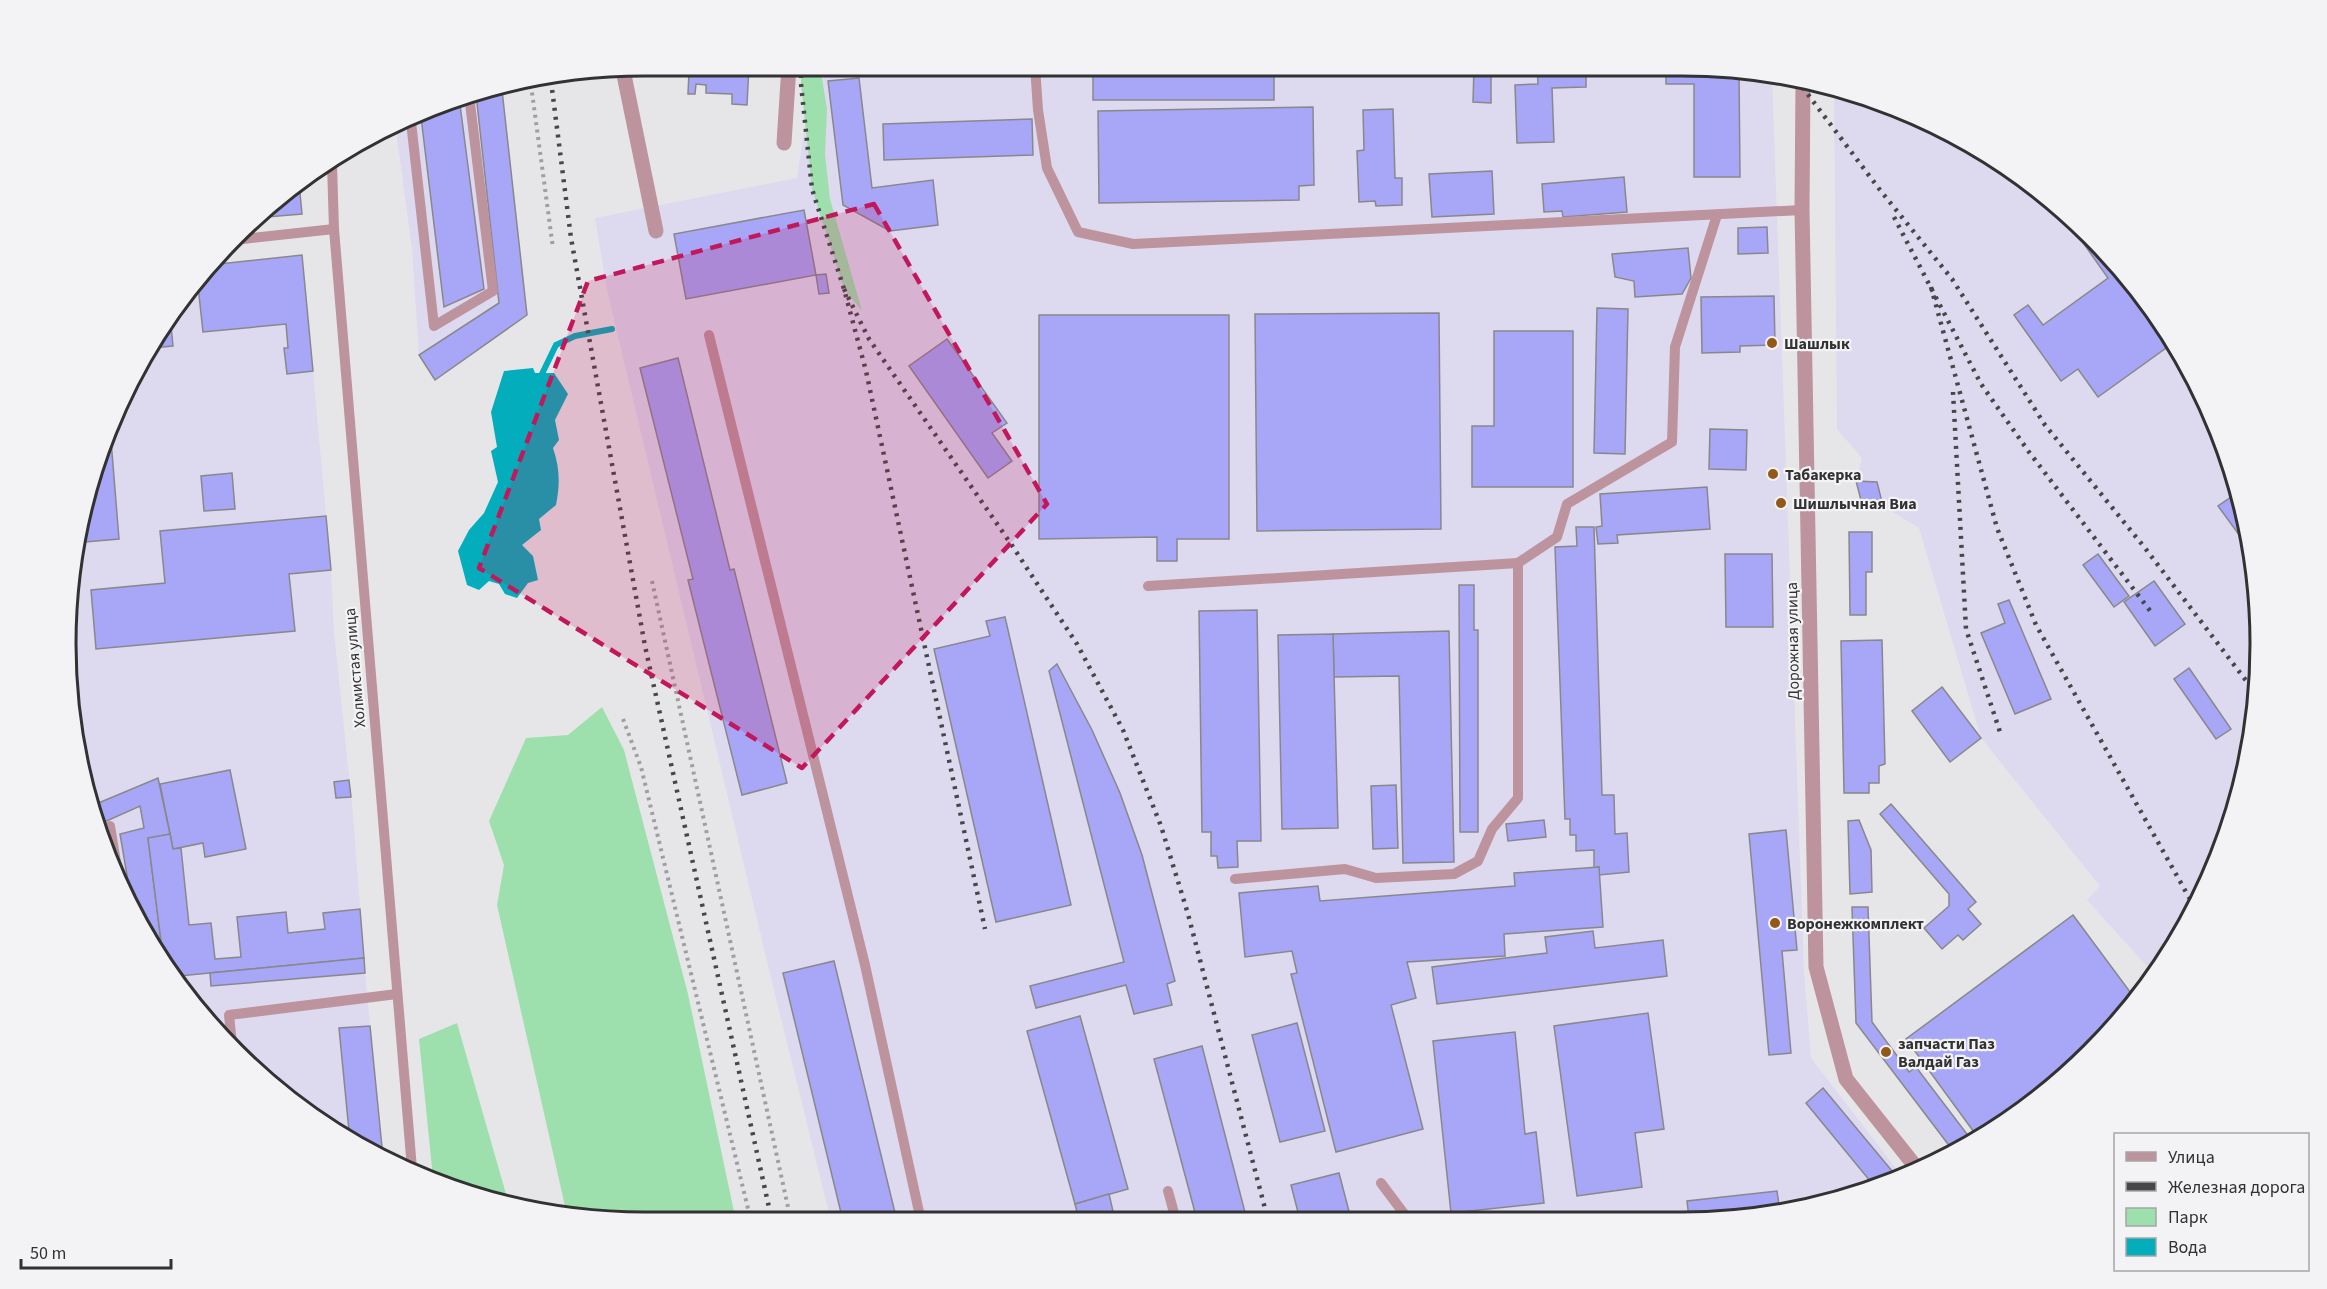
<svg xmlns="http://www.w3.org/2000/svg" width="2327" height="1289" font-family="'Source Sans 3',sans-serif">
<rect width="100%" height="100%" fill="#e6e6e9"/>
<g fill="#ddd9ef">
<polygon points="814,66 1720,67 1772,76 1804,971 1811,1058 1904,1179 1758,1218 831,1221 770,974 607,290 595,218 797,178"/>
<polygon points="1834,86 1971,143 2064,209 2141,292 2201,388 2241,494 2260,606 2256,720 2230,830 2184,933 2154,974 2087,900 2100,886 1981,738 1919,528 1883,506 1863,508 1856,481 1862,458 1837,429"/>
<polygon points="502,90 527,315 435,380 419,355 412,249 396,130 458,97"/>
<polygon points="302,255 313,371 331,570 334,632 353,815 365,973 383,1157 356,1146 210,1026 110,866 67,683 86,495 163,323 219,264"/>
</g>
<g fill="#9de0ad">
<polygon points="801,66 820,66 827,109 825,155 830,199 862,311 844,289 812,189 801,84"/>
<polygon points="602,707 624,750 688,994 736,1221 607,1222 567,1215 497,905 504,865 489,821 526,738 568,735"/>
<polygon points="457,1023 506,1194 508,1205 494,1203 433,1178 419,1039"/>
</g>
<path fill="#03adbb" d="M533,368L535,373H554L568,394L555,420L559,440L553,448C560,468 560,485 556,505L539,519L541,530L522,545L533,556L538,580L528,583L517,598L505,594L499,584L489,581L479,590L467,585L458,551L469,530L484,513L498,482L491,451L497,447L491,412L504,371Z"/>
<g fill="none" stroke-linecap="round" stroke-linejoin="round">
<polyline stroke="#03adbb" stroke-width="6" points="540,378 556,345 575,336 612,329"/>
</g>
<g fill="#a7a6f7" stroke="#88888b" stroke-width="1.5">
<polygon points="710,66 749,66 747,105 732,104 732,94 706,93 706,85 696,84 695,94 688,94 689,71 710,72"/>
<rect x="1093" y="67" width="181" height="33"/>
<polygon points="1474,67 1491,67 1491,103 1473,102"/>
<polygon points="1537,67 1586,67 1586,87 1552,88 1554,142 1517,143 1515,85 1538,84"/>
<polygon points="1666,67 1720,67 1739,70 1740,177 1694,177 1694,84 1666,84"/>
<polygon points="859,78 872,188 933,180 938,225 890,231 843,205 828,81"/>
<polygon points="502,90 527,315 435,380 419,355 499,303 476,94"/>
<polygon points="459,97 484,289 444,307 421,117"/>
<polygon points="1313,107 1314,185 1299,186 1299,200 1099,203 1098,111"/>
<polygon points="1393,109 1395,178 1402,178 1402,205 1376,206 1375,201 1359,202 1357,151 1364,150 1363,110"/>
<polygon points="1032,119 1033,155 884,160 883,124"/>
<polygon points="1492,171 1494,214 1432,217 1429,174"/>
<polygon points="1624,177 1627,212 1563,217 1562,211 1544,212 1542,184"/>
<polygon points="299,182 302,214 267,217 267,213 292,186"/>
<polygon points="2055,203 2064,209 2101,249 2112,265 2114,263 2141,292 2173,343 2098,397 2078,369 2061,381 2014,315 2028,305 2043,325 2108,278"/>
<polygon points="804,210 816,275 686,299 674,234"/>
<polygon points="1767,227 1768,253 1738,254 1738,228"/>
<polygon points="1688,248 1691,278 1682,294 1635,297 1634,281 1615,277 1612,254"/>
<polygon points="302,255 313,371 287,374 284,348 288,348 286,324 203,332 198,286 219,264"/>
<polygon points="826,274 829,293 819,294 816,275"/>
<polygon points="1774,296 1775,345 1740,346 1740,352 1702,353 1701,297"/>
<polygon points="1597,308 1628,309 1625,454 1594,453"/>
<polygon points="1439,313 1441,529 1257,531 1255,314"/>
<polygon points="1039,315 1229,315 1229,539 1177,539 1177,561 1157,561 1157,537 1039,539"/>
<polygon points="170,316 173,346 152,348 163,323"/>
<polygon points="1494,331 1573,331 1573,487 1472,487 1472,426 1494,426"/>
<polygon points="947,339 1007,423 992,433 1012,461 988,478 909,366"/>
<polygon points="678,358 730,570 734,569 787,783 742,795 688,580 693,579 640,368"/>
<polygon points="1710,429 1747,430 1746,470 1709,469"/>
<polygon points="111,440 119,539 85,542 83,520 86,495"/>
<polygon points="232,473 235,509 204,511 201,476"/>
<polygon points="1856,481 1877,482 1883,506 1863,508"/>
<polygon points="1707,487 1710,529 1617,535 1618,543 1598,544 1596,527 1602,526 1600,494"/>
<polygon points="2240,491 2241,494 2251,551 2218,506"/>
<polygon points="326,516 331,570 289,574 295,631 96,649 91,590 165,583 160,531"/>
<polygon points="1576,527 1594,527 1602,795 1614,795 1615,834 1627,833 1629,872 1599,875 1599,867 1594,868 1594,850 1576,851 1576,835 1570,835 1570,819 1565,819 1555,547 1577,546"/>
<polygon points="1849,532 1872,532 1872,572 1866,572 1866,615 1850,615"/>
<polygon points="1725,554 1772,554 1773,627 1726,627"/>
<polygon points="2098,554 2129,596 2114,607 2083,565"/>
<polygon points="2154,581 2185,624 2155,646 2124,602"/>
<polygon points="1459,585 1474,585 1474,630 1478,630 1478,832 1460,832"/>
<polygon points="2009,600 2051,699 2015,714 1981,633 2005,623 1998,604"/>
<polygon points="2259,602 2260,606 2259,616 2253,607"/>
<polygon points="1257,610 1261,841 1237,841 1238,867 1218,868 1217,856 1211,856 1211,832 1202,832 1199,611"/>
<polygon points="1005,617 1071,905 996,922 934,649 990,636 986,621"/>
<polygon points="1449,631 1454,862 1403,863 1399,676 1334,677 1333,634"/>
<polygon points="1333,634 1338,828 1282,829 1278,635"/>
<polygon points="1882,640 1885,764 1879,766 1879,783 1869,783 1869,793 1844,793 1841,641"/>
<polygon points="1057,664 1092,730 1120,793 1142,855 1175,981 1167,984 1172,1005 1134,1014 1126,985 1036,1008 1030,986 1124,962 1049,671"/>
<polygon points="2189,668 2231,729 2216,739 2174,679"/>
<polygon points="1942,687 1981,738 1950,762 1912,711"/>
<polygon points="230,770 246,849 205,857 203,843 173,849 160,784"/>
<polygon points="158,778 170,834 148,838 162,949 131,899 120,834 144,828 140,806 100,824 96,804"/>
<polygon points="349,780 351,797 336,798 334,782"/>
<polygon points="1396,785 1398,848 1373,849 1371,786"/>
<polygon points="1891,804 1976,902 1968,909 1981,924 1963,940 1958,935 1942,949 1924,928 1949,906 1949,894 1880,814"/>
<polygon points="1544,820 1546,837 1508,841 1506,824"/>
<polygon points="1859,820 1871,850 1872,892 1850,894 1848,821"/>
<polygon points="1786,830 1797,950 1782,951 1791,1053 1769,1055 1749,834"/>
<polygon points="170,834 173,849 181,848 189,925 211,923 215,959 241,957 237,917 286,912 288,933 325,929 323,913 360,909 364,958 179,976 162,949 148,838"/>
<polygon points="1599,867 1603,927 1504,934 1505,956 1407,962 1416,998 1391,1005 1423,1129 1336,1152 1291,974 1297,973 1292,951 1245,957 1239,893 1318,886 1320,901 1515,886 1514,873"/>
<polygon points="1852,907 1868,907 1872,1022 1909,1072 1916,1067 1973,1142 1954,1152 1856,1023"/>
<polygon points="2073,915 2136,1000 2117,1026 2004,1125 1979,1139 1906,1039"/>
<polygon points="1593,931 1595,948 1663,940 1667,976 1437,1004 1432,967 1547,953 1545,937"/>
<polygon points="364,958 365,973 211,986 210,973"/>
<polygon points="834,961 897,1221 843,1221 783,973"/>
<polygon points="1648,1013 1664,1129 1635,1133 1642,1187 1577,1196 1554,1026"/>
<polygon points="1080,1016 1128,1189 1075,1204 1027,1031"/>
<polygon points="1297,1023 1325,1131 1280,1142 1252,1035"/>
<polygon points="370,1026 383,1157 356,1146 350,1141 339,1028"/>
<polygon points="1515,1032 1525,1134 1536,1132 1544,1203 1451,1213 1433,1041"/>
<polygon points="1202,1046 1247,1220 1197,1220 1154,1059"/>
<polygon points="1823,1088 1897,1177 1890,1183 1875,1187 1806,1103"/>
<polygon points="1339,1173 1351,1219 1300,1220 1291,1185"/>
<polygon points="1777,1191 1780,1212 1758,1218 1689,1218 1687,1201"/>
<polygon points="1109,1194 1115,1220 1079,1220 1075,1204"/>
</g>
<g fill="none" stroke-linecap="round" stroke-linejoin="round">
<g stroke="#9f9fa1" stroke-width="4" stroke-dasharray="3 4.5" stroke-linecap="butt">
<polyline points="531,85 553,248"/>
<polyline points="652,581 791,1221"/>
<polyline points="623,719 641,767 751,1221"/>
</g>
<g stroke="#bd939d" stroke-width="10">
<polyline points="1035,66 1038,110 1047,168 1078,232 1133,244 1802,210"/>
<polyline points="411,122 434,326 493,291 469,95"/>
<polyline points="332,164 334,229 412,1169"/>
<polyline points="243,239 334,229"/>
<polyline points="709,335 865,965 921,1221"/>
<polyline points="1148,586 1518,563 1557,537 1567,504 1672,442 1675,347 1717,215"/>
<polyline points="102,830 110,826 119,880"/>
<polyline points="1235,879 1345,869 1376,878 1454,874 1478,861 1492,829 1518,798 1518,563"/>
<polyline points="232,1044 229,1015 397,994"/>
<polyline points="1381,1183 1408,1219"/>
<polyline points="1168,1191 1176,1220"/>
</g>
<g stroke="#bd939d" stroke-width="15">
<polyline points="623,70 656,231"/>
<polyline points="784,143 789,66"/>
</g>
<polyline stroke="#bd939d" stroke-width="15" points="1803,81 1802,210 1816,967 1846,1079 1919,1171"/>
<g stroke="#474749" stroke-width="4.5" stroke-dasharray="3 6" stroke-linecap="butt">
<polyline points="801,66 801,84 812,189 844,289 866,371 985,929"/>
<polyline points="1797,80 1880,190 1952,279 2045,425 2145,548 2257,695"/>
<polyline points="551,81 571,238 645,646 772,1221"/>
<polyline points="1894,217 1981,384 2029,452 2151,612"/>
<polyline points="1931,287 1997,528 2036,625 2195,908"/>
<polyline points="844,289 869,339 1011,544 1077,644 1123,730 1161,826 1188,914 1268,1220"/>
<polyline points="1953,392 1966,629 2001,735"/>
</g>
</g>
<path fill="#c2185b" fill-opacity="0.2" stroke="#c2185b" stroke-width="4.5" stroke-dasharray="12 8" stroke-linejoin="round" d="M874,204L1047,504L802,768L479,568L588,281Z"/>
<g fill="#935817" stroke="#f3f3f6" stroke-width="2">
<circle cx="1772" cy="343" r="6"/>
<circle cx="1773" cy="474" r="6"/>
<circle cx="1781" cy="503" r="6"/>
<circle cx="1775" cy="923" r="6"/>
<circle cx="1886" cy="1052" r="6"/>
</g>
<g text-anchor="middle" stroke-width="4.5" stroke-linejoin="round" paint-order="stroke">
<g font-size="16" font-weight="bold" fill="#323233" stroke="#f3f3f6" text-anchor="start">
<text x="1784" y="349">Шашлык</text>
<text x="1785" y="480">Табакерка</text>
<text x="1793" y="509">Шишлычная Виа</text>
<text x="1787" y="929">Воронежкомплект</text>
<text x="1898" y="1049">запчасти Паз<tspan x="1898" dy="18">Валдай Газ</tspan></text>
</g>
<g font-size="16" fill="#323233" stroke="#f3f3f6">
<text transform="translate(1792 641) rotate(-91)" y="6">Дорожная улица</text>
<text transform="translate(354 668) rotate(-95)" y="6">Холмистая улица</text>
</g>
</g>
<path d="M0 0H2327V1289H0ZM644 76H1682A568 568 0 0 1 2250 644V644A568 568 0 0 1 1682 1212H644A568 568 0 0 1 76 644V644A568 568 0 0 1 644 76Z" fill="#f3f3f6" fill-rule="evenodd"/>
<path fill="none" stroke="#323233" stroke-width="3" d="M644 76H1682A568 568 0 0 1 2250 644V644A568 568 0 0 1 1682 1212H644A568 568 0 0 1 76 644V644A568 568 0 0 1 644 76Z"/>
<rect x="2114" y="1133" width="195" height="138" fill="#f3f3f6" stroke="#a6a6a8" stroke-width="1.5"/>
<rect x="2126" y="1152" width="30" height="9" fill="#bd939d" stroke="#a6a6a8" stroke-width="1.5"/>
<text x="2168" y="1163" font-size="18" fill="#323233">Улица</text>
<rect x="2126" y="1182" width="30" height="9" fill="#474749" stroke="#a6a6a8" stroke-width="1.5"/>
<text x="2168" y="1193" font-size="18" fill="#323233">Железная дорога</text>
<rect x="2126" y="1208" width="30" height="18" fill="#9de0ad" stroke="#a6a6a8" stroke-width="1.5"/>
<text x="2168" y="1223" font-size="18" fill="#323233">Парк</text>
<rect x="2126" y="1238" width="30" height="18" fill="#03adbb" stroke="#a6a6a8" stroke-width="1.5"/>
<text x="2168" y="1253" font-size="18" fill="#323233">Вода</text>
<path d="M21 1259v9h150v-9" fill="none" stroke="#323233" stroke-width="3"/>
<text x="30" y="1259" font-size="18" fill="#323233" stroke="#f3f3f6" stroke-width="4.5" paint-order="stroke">50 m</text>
</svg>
